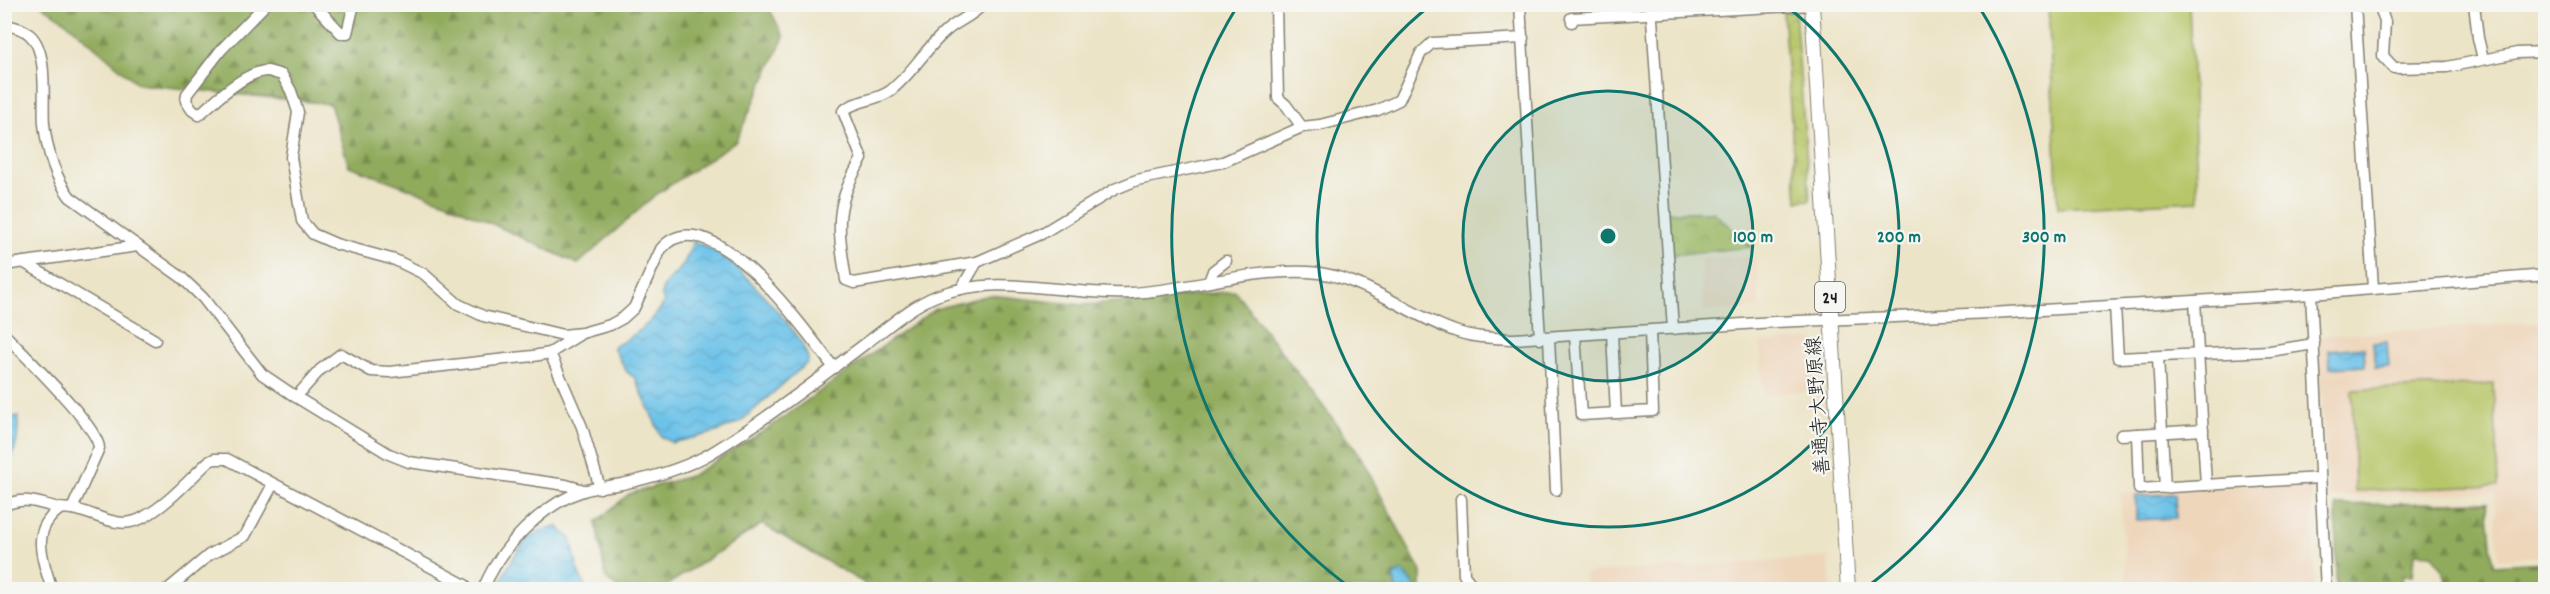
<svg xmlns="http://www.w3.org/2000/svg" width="2550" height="594" font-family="Dekko,'Klee One',sans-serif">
<defs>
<pattern id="forest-firs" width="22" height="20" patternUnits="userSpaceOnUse" patternTransform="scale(1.5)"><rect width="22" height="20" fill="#91ab5d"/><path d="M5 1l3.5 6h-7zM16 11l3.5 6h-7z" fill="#768a4c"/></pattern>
<pattern id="park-crowns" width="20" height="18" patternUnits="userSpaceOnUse" patternTransform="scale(1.5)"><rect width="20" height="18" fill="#b7c669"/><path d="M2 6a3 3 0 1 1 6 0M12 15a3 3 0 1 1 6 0" fill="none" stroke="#9daa5a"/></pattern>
<pattern id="water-waves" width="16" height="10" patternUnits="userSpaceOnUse" patternTransform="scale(1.5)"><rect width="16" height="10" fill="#6cc2e9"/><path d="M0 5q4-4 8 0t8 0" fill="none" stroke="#5da6c7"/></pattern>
</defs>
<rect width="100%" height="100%" fill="#f6f6f2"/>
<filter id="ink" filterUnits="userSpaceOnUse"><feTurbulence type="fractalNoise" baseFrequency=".0167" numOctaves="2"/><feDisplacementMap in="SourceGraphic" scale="12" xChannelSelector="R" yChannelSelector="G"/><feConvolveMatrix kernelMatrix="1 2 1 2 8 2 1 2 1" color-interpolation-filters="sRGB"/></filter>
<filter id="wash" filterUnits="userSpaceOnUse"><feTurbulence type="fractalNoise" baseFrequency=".008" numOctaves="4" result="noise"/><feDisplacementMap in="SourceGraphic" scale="24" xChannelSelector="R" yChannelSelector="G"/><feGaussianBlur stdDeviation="1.35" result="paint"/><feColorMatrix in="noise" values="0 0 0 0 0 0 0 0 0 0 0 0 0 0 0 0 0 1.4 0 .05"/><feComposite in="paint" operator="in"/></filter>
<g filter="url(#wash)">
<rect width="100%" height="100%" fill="#ece4c7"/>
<g fill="#eed6bb">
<polygon points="1757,256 1759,308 1703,311 1701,259"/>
<polygon points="2545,322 2545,556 2498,559 2495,493 2329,497 2317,336"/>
<polygon points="1815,339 1818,390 1763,395 1760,343"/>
<polygon points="2311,480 2315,589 2127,589 2120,493"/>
<polygon points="1829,557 1831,589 1586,589 1585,573"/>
</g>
<g fill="#b7c669" stroke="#6a7142" stroke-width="1.5">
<polygon points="2048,5 2189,5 2198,201 2058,208"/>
<polygon points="2494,384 2498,486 2355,491 2352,390"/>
</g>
<g fill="url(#forest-firs)" stroke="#56643c" stroke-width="1.5">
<polygon points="767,4 784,37 736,141 653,197 578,264 448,203 349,166 330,104 138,84 66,22 41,5"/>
<polygon points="1235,291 1358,452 1421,572 1421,589 866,589 864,583 762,524 661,589 620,589 606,579 596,522 629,494 693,475 767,429 935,309 990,295 1083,305"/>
<path d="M2487,502L2493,565L2545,562V589H2445L2448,585C2446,571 2437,567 2433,554L2415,553L2413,576H2402L2401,589H2336V505Z"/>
</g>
<g fill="url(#park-crowns)" stroke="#6a7142" stroke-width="1.5">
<polygon points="1795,11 1810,200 1797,201 1783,12"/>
<polygon points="1667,212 1713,212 1752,247 1669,255"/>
</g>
<g fill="url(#water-waves)" stroke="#446f82" stroke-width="1.5">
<path d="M693,241C703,245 713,250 722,256C741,268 810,341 808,362L740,422L717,432L672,443L661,436L635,378L627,372L613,347C632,338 655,321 664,302C655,285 676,276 683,265C687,258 690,249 693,241Z"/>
<polygon points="2387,342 2389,367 2375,368 2373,343"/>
<polygon points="2364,347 2365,366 2330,368 2329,350"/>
<path d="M18,416C18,434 19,451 5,463V419Z"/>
<polygon points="2175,494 2176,518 2136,520 2136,496"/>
<path d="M557,526L571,539L579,575L588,589H497C511,561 522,531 557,526Z"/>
<polygon points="1402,571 1418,589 1396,589 1393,575"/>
</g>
</g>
<g filter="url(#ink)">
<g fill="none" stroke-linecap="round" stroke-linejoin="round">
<defs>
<g id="minor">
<path d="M266,4L221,50L187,94L186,101L192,110L199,115C214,101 247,70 268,71C272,72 278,74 282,75L291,91L298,112L291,157L302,221L313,234L336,244L395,260L424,274L458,304L483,316L563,335L582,333L610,325L623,318L634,308L661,249C709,192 808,334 834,368"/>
<polyline points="314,4 341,33 347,33 354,4"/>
<path d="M983,4C972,17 956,21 945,32C924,50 912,74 890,91C876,101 855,100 843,111L862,159C833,206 838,228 846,280L854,283L977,262L1041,234L1115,189L1137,180L1223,162L1302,127L1320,125L1378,110L1399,100L1421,53L1432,43L1523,38"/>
<polyline points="1276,4 1278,98 1286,105 1302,127"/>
<polyline points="1520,4 1540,339"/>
<polyline points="1651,4 1673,329"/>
<polyline points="2355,4 2373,288"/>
<polyline points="2379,4 2385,22 2383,56 2394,68 2447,67 2517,53 2546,52"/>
<polyline points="2474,4 2478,38 2483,59"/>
<polyline points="1572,22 1571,18 1812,5"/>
<path d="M4,25C12,26 24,29 30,35C49,52 42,101 44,124C47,150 54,176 70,197L181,277L203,298L262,374L296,397L389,454L409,462L566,485L584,490"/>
<polyline points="23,262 155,340"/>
<polyline points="4,265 138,246"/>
<polyline points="1209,282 1213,271 1226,261"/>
<polyline points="961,289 977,262"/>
<polyline points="2311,294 2326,590"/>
<polyline points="2195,301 2206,485"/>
<polyline points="2115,306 2118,358 2270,351 2314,344"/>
<polyline points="1612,333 1616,413"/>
<path d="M4,334C22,353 99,427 99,448L72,509"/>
<polyline points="1575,336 1581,415 1653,411 1650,331"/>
<polyline points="1549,338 1556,490"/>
<polyline points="550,353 582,427 600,488"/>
<polyline points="2158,357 2165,488"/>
<polyline points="296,397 320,370 341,354 371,371 390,372 533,356 550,353 579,335"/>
<polyline points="2137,434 2139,489 2320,478"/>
<polyline points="2121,435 2203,430"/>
<polyline points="1461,499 1464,575 1476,590"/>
<path d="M4,505C27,496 37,503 59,508C63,509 68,508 73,509C97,513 119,532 144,517C168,504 188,481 208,462L214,459H227L465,585"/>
<path d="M52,590C43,559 29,531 60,509"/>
<polyline points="167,590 209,555 245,536 273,484"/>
<path d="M483,590C498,550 542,504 583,491C595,487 610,486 622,484C650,478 679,470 704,457C721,448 737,436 753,426C791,400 828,372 865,344C887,328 911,306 936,296C998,272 1067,296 1131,293C1190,290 1249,269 1308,272C1361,274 1404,313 1452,330C1472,338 1493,338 1514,339L1774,322L1991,313L2311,294L2546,275"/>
</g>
<polyline id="major" points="1812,4 1848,590"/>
</defs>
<use href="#minor" stroke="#848072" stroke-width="13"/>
<use href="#major" stroke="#848072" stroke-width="16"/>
<use href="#minor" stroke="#fff" stroke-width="10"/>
<use href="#major" stroke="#fff" stroke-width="14"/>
</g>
</g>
<circle cx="1608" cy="236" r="145" fill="#0f766e" fill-opacity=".12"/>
<g fill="none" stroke="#0f766e" stroke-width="3">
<circle cx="1608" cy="236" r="145"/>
<path d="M1785 5A291 291 0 1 1 1431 5"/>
<path d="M1352 589A436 436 0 0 1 1238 5M1978 5A436 436 0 0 1 1864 589"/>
</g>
<g text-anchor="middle" stroke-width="4.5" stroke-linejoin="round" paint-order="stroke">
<rect fill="#f6f6f2" stroke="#5d5d5c" stroke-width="1.5" x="1815" y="282" width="30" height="30" rx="4.5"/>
<g font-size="18" font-weight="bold" fill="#1c1c1c">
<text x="1830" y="303">24</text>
</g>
<g font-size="20" fill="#1c1c1c" stroke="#f6f6f2">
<text transform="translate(1817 406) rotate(-94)" y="7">善通寺大野原線</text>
</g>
</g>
<circle cx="1608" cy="236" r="9" fill="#0f766e" stroke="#f6f6f2" stroke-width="3"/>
<g font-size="18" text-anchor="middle" font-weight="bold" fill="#0f766e" stroke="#f6f6f2" stroke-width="4.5" stroke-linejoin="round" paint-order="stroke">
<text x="1753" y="242">100 m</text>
<text x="1899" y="242">200 m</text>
<text x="2044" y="242">300 m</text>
</g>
<rect width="2550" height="594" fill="none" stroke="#f6f6f2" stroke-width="24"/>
</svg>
